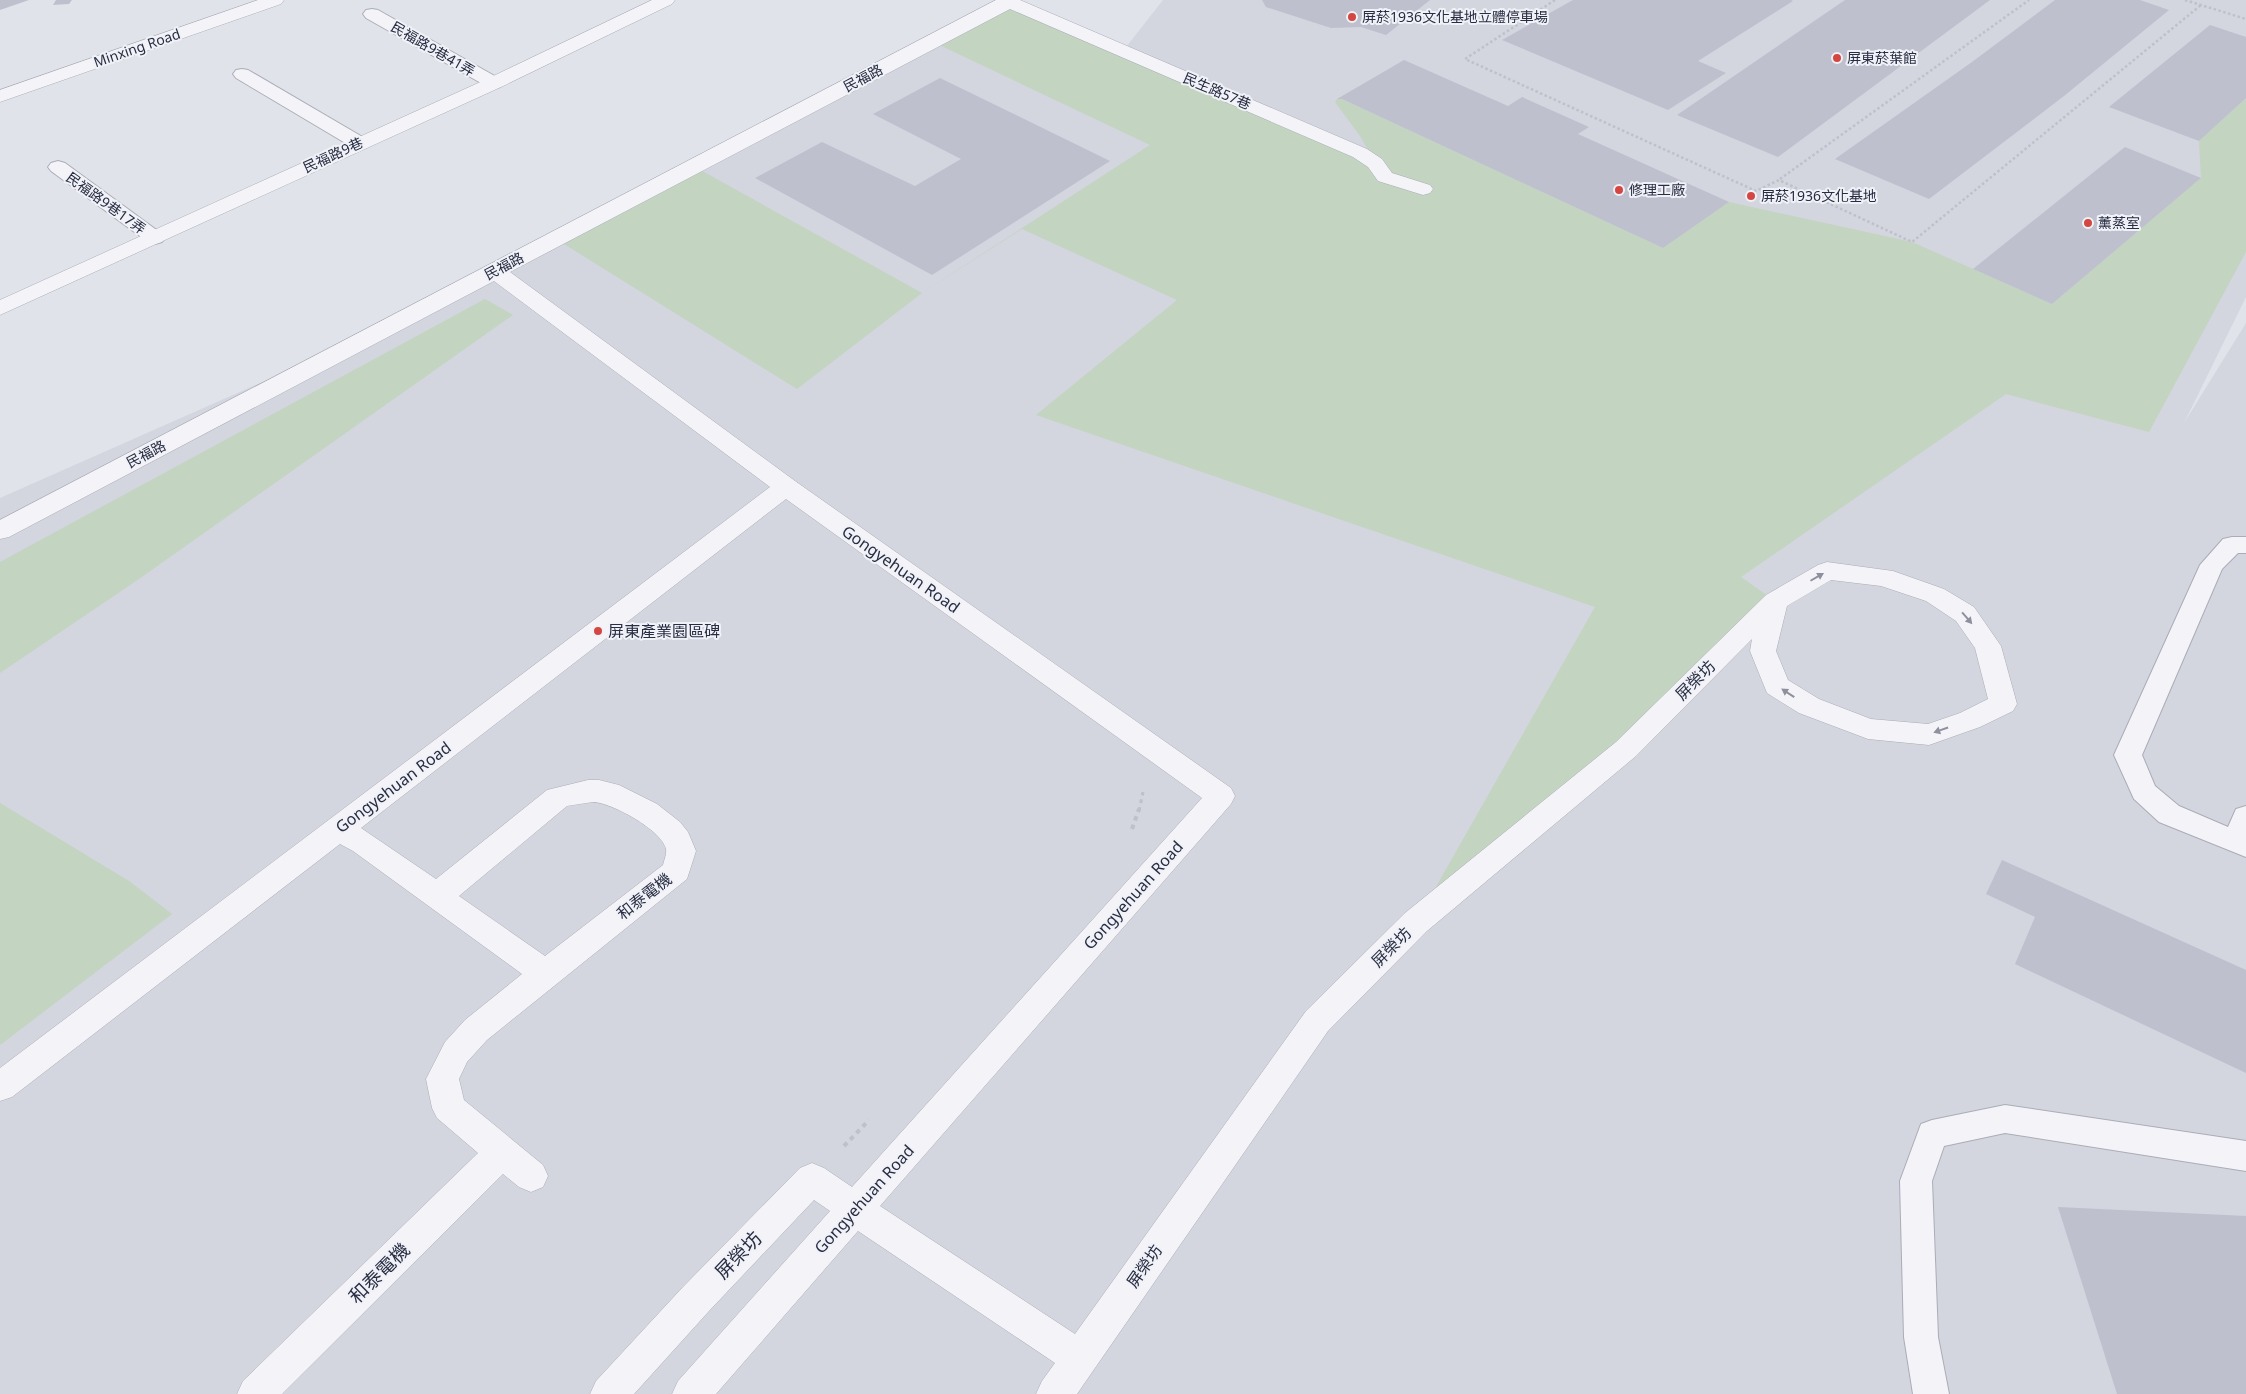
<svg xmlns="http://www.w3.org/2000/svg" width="2246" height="1394" font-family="'Noto Sans','Noto Sans TC',sans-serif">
<rect width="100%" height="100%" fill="#e1e3ea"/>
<polygon fill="#d3d5df" points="1163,0 2246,0 2246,297 2184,423 2246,323 2246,1394 0,1394 0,498 491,281 1004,11 1123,51"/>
<g fill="#c3d4c1">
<polygon points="1009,2 1377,165 1360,136 1335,102 1337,99 1342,99 1663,248 1729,202 1912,242 2052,304 2201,178 2199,141 2246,98 2246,252 2149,432 2006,394 1741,577 1775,601 1416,922 1595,607 1036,415 1177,300 1022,229 922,293 797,389 556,239 695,167 922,293 1150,145 933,42"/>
<polygon points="485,299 513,315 136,581 0,673 0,562"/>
<polygon points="0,803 129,881 172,914 0,1045"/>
</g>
<g fill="#bec1cd">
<polygon points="0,0 29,0 0,10"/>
<polygon points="56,0 72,0 69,4 53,5"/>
<polygon points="1262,0 1430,0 1386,35 1361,27 1331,28 1266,7"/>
<polygon points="1573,0 1791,0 1793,1 1698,61 1726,73 1668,110 1502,40"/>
<polygon points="1845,0 1990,0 1778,157 1677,115"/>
<polygon points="2055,0 2140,0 2169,10 2064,96 1929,199 1835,159 1972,62"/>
<polygon points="2210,25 2246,37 2246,98 2199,141 2109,107"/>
<polygon points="1404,60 1508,106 1522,97 1589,127 1578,134 1729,202 1663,248 1342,99 1337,99"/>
<polygon points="940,78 1110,161 932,275 755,178 822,142 915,186 961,159 873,114"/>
<polygon points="2125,147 2201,178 2052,304 1973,269"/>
<polygon points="2002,860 2246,970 2246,1073 2015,964 2035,917 1986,894"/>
<polygon points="2058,1207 2246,1216 2246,1394 2117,1394"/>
</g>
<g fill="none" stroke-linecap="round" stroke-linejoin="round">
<defs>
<g id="lane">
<polygon points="372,9 378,10 500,79 503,83 500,87 494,88 488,87 366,18 363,14 366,10"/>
<polygon points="242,69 248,70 366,139 368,143 366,147 359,149 352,147 236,78 233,74 236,70"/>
<polygon points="58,161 65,163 162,234 165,238 162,242 155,244 148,242 51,171 48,167 51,163"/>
<polygon points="2232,537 2246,537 2246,553 2238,553 2222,569 2142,755 2155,786 2179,806 2228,827 2236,809 2246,806 2246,857 2159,822 2134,799 2114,755 2200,565 2223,539"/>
<polygon points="2005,1105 2246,1141 2246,1171 2005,1133 1944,1146 1932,1181 1938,1337 1949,1394 1913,1394 1904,1337 1900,1181 1921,1124 1932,1120"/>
</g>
<g id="street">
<polygon points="258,0 284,0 281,4 0,102 0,90"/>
<polygon points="652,0 675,0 672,4 501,87 0,315 0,300 487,79"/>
<path d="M996,0H1020L1367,149L1382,159L1392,173L1430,185L1433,189L1430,193L1423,195L1378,181L1368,167L1353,157L1010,9L510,272L795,481L1231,788L1235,796L1231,804L880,1206L1075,1334L1306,1011L1405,913L1616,742L1766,595L1818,565L1827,562L1893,571L1944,589L1974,607L2001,646L2017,704L2013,711L1980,727L1929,745L1868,739L1799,713L1767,693L1750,651L1752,639L1636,756L1427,931L1328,1031L1077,1394H1036L1042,1381L1055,1363L858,1231L716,1394H672L678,1381L830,1211L814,1200L709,1311L634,1394H590L596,1381L683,1287L800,1168L812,1163L824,1168L852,1187L1202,798L786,499L361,828L436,879L547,790L588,780H599L619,785L657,804L680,822L688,832L696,851L687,879L487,1040L467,1062L459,1079L464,1100L543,1165L548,1176L543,1187L531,1192L519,1187L503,1174L282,1394H237L243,1381L478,1153L437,1118L432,1108L426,1079L445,1042L465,1020L522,974L353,851L340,844L12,1097L0,1101V1068L770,487L494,281L9,537L0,539V520ZM1831,580L1881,586L1926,601L1956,621L1975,648L1988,699L1960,713L1928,724L1871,719L1819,699L1788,680L1776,651L1787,606ZM593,802C611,802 663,831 666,849C667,854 664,860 663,865L545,956L459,896L567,806Z"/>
</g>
</defs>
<use href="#lane" stroke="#aaacb8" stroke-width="2"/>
<use href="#street" stroke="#aaacb8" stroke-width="1"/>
<g stroke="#bfc0c9" stroke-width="2.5" stroke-dasharray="2.5 2.5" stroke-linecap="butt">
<polyline points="1555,0 1465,59 1756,191 1779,180 1912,242 2201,5"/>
<polyline points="2185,0 2246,19"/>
<polyline points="1780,179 2029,0"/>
</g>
<polyline stroke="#bfc0c9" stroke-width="3" stroke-dasharray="4 4" stroke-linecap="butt" points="1139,811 1143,792"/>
<g stroke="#bfc0c9" stroke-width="4" stroke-dasharray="4.5 4.5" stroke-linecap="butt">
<polyline points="1132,829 1139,809"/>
<polyline points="844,1146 869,1120"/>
</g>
<use href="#lane" fill="#f4f4f8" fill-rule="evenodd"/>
<use href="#street" fill="#f4f4f8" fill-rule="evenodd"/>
</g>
<defs><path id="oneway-solid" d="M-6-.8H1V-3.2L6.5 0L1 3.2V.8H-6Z" transform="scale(1.25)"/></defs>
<g fill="#8e909e">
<use href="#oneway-solid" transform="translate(1817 577) rotate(-30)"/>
<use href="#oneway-solid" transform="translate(1967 618) rotate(49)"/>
<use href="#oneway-solid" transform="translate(1788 693) rotate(-147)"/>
<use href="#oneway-solid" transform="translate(1941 730) rotate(161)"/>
</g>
<g fill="#d44641" stroke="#f0f2f7" stroke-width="2">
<circle cx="1352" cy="17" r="5"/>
<circle cx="1837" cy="58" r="5"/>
<circle cx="1619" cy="190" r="5"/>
<circle cx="1751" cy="196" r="5"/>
<circle cx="2088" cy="223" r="5"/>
<circle cx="598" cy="631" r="5"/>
</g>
<g text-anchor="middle" stroke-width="4" stroke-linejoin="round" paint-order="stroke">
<g font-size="14" fill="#282d43" stroke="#f0f2f7" text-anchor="start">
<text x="1362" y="22">屏菸1936文化基地立體停車場</text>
<text x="1847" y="63">屏東菸葉館</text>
<text x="1629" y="195">修理工廠</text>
<text x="1761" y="201">屏菸1936文化基地</text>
<text x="2098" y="228">薰蒸室</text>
</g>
<g font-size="14" fill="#282d43" stroke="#f0f2f7">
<text transform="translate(137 48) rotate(-19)" y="5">Minxing Road</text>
<text transform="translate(433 49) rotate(30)" y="5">民福路9巷41弄</text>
<text transform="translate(863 78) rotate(-28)" y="5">民福路</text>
<text transform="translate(1217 91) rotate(23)" y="5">民生路57巷</text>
<text transform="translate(333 155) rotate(-25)" y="5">民福路9巷</text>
<text transform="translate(106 203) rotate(36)" y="5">民福路9巷17弄</text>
<text transform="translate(504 266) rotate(-28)" y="5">民福路</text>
<text transform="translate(146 454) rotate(-28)" y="5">民福路</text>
</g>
<g font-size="16" fill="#282d43" stroke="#f0f2f7">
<text transform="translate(901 569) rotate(35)" y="6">Gongyehuan Road</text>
<text transform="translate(1695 680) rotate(-45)" y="6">屏榮坊</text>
<text transform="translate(393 787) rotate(-37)" y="6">Gongyehuan Road</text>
<text transform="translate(1133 895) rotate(-48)" y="6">Gongyehuan Road</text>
<text transform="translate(644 896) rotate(-38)" y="6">和泰電機</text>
<text transform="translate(1391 947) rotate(-45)" y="6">屏榮坊</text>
<text transform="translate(864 1199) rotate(-48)" y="6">Gongyehuan Road</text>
<text transform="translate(1144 1266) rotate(-55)" y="6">屏榮坊</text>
</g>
<g font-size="16" fill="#282d43" stroke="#f0f2f7" text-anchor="start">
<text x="608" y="637">屏東產業園區碑</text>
</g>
<g font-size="19" fill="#282d43" stroke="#f0f2f7">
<text transform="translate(738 1255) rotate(-46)" y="7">屏榮坊</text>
<text transform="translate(379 1273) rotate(-45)" y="7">和泰電機</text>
</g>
</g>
</svg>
